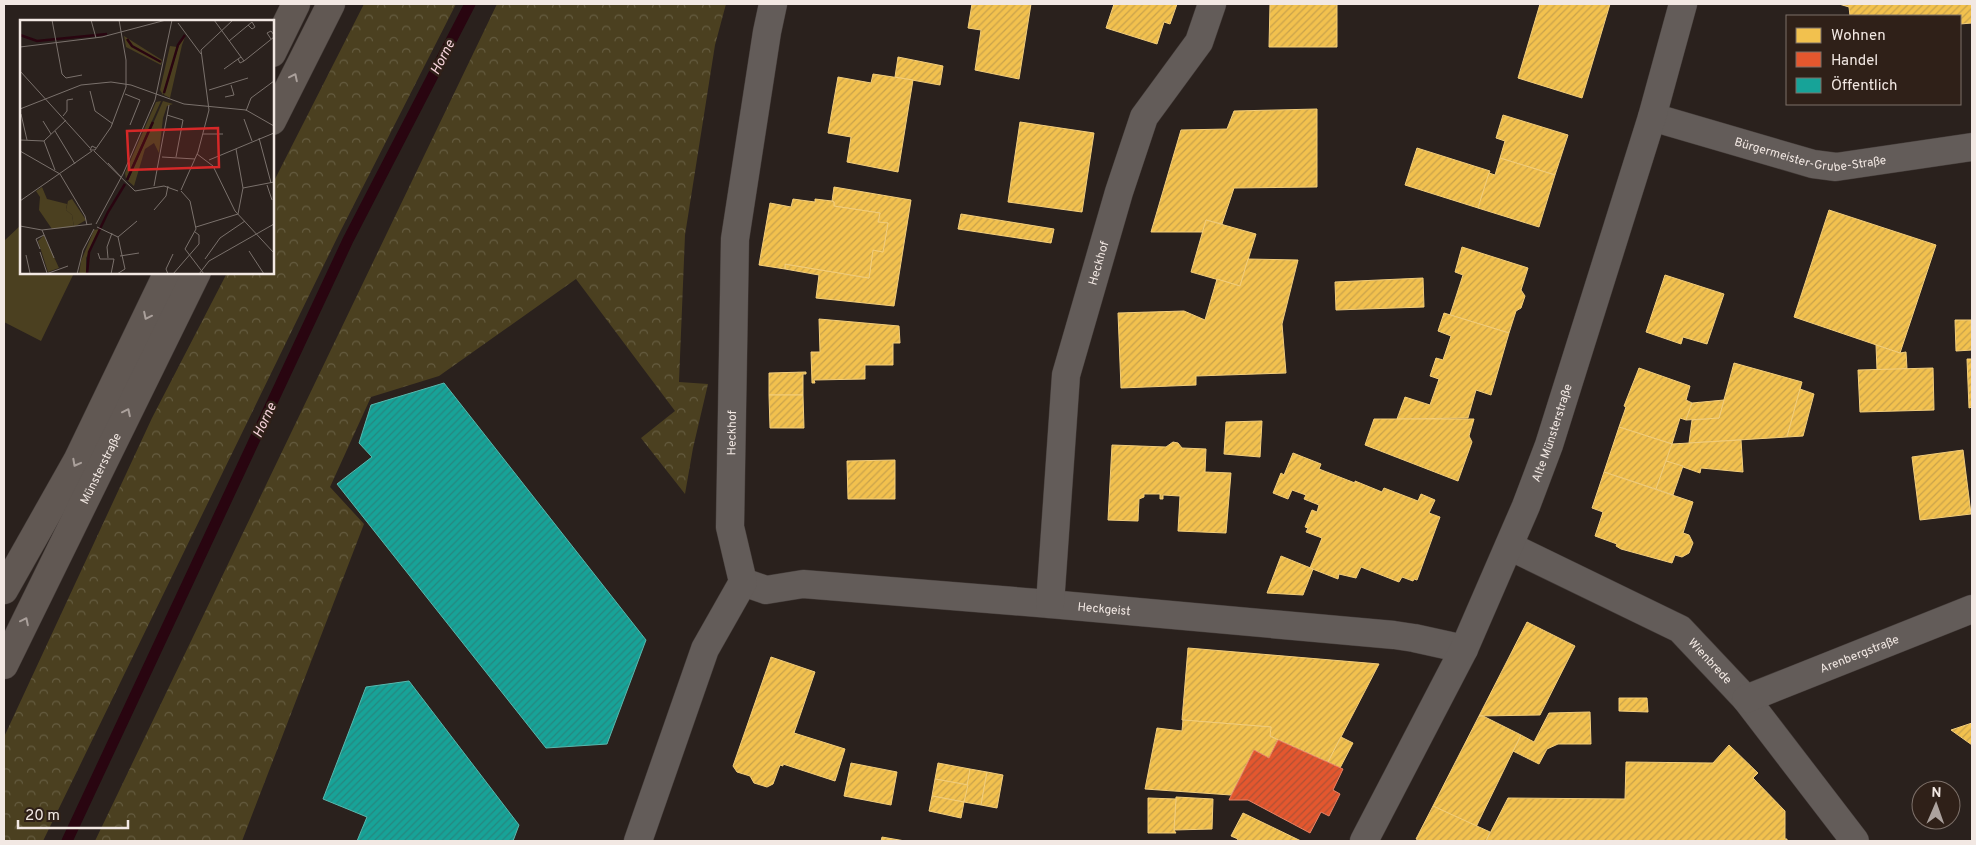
<svg xmlns="http://www.w3.org/2000/svg" width="1976" height="845" font-family="Overpass,sans-serif">
<defs>
<pattern id="park-crowns" width="20" height="18" patternUnits="userSpaceOnUse" patternTransform="scale(1.25)"><rect width="20" height="18" fill="#4b4020"/><path d="M2 6a3 3 0 1 1 6 0M12 15a3 3 0 1 1 6 0" fill="none" stroke="#655c40"/></pattern>
<pattern id="homes-hatch" width="6" height="6" patternUnits="userSpaceOnUse" patternTransform="scale(1.25)"><rect width="6" height="6" fill="#f2c14e"/><path d="M-1 1l2-2M0 6l6-6M5 7l2-2" fill="none" stroke="#c8a24c"/></pattern>
<pattern id="shops-hatch" width="6" height="6" patternUnits="userSpaceOnUse" patternTransform="scale(1.25)"><rect width="6" height="6" fill="#e4572e"/><path d="M-1 1l2-2M0 6l6-6M5 7l2-2" fill="none" stroke="#ae5136"/></pattern>
<pattern id="public-hatch" width="6" height="6" patternUnits="userSpaceOnUse" patternTransform="scale(1.25)"><rect width="6" height="6" fill="#17a398"/><path d="M-1 1l2-2M0 6l6-6M5 7l2-2" fill="none" stroke="#26877f"/></pattern>
</defs>
<rect width="100%" height="100%" fill="#2a211d"/>
<g fill="url(#park-crowns)">
<polygon points="364,4 456,4 339,234 43,841 4,841 4,737 152,418 227,273 272,272 273,183"/>
<polygon points="497,4 726,4 715,45 685,235 679,382 708,384 693,448 685,494 641,438 675,411 576,279 439,376 371,397 330,487 364,524 242,841 95,841"/>
</g>
<polygon fill="#4b4020" points="21,225 21,272 74,273 41,341 4,322 4,241"/>
<g fill="url(#homes-hatch)" stroke="#f2cd7b">
<polygon points="972,4 1031,4 1019,79 975,70 981,30 968,28"/>
<polygon points="1114,4 1177,4 1170,24 1164,22 1157,44 1106,28"/>
<polygon points="1270,4 1337,4 1337,47 1269,47"/>
<polygon points="1540,4 1610,4 1582,98 1518,78"/>
<polygon points="1839,4 1972,4 1972,23 1960,24 1960,16 1850,16 1849,7"/>
<polygon points="898,57 943,66 940,85 895,77"/>
<polygon points="873,74 913,80 898,172 847,162 851,137 828,133 838,77 871,83"/>
<polygon points="1317,109 1317,187 1234,188 1222,224 1206,220 1203,232 1151,232 1181,130 1227,129 1234,111"/>
<polygon points="1503,115 1568,135 1555,175 1500,158 1505,141 1496,138"/>
<polygon points="1020,122 1094,133 1082,212 1008,202"/>
<polygon points="1417,148 1490,171 1478,208 1405,185"/>
<polygon points="1500,158 1555,175 1539,227 1478,208 1489,173 1495,175"/>
<polygon points="834,187 911,200 894,306 816,298 819,275 785,269 785,264 869,278 873,250 883,252 888,223 878,222 880,213 834,206 834,202 832,201"/>
<polygon points="793,199 815,202 815,199 832,201 834,202 834,206 880,213 878,222 888,223 883,252 873,250 869,278 785,264 785,269 759,265 770,203 791,207"/>
<polygon points="1829,210 1936,245 1900,353 1794,317"/>
<polygon points="961,214 1054,229 1051,243 958,229"/>
<polygon points="1206,220 1256,234 1240,286 1191,272"/>
<polygon points="1462,247 1528,268 1521,290 1525,296 1521,308 1516,311 1509,333 1450,315 1463,275 1455,272"/>
<polygon points="1248,259 1298,260 1282,324 1286,373 1196,376 1196,385 1121,388 1118,313 1184,311 1205,320 1217,279 1240,286"/>
<polygon points="1665,275 1724,294 1707,344 1683,337 1681,344 1646,332"/>
<polygon points="1423,278 1424,307 1336,310 1335,282"/>
<polygon points="1444,313 1509,333 1491,395 1476,390 1468,418 1397,419 1405,397 1430,405 1439,379 1430,376 1436,358 1443,360 1451,336 1438,331"/>
<polygon points="819,319 899,326 900,343 893,343 893,365 865,365 865,379 814,380 815,383 812,383 811,352 820,352"/>
<polygon points="1955,320 1971,320 1972,350 1956,351"/>
<polygon points="1876,345 1900,353 1906,352 1907,369 1877,370"/>
<polygon points="1967,359 1972,359 1972,407 1969,408"/>
<polygon points="1734,363 1802,382 1787,437 1689,443 1692,420 1719,418"/>
<polygon points="1639,368 1690,386 1686,400 1692,403 1686,420 1680,418 1672,444 1619,427 1626,407 1624,406"/>
<polygon points="1933,368 1934,410 1860,412 1858,370"/>
<polygon points="806,372 806,374 803,374 803,395 769,395 769,373"/>
<polygon points="1800,389 1814,394 1803,436 1787,437"/>
<polygon points="769,395 803,395 804,428 770,428"/>
<polygon points="1724,400 1719,418 1686,420 1692,403"/>
<polygon points="1374,419 1474,419 1469,436 1472,442 1458,481 1365,445"/>
<polygon points="1262,421 1260,457 1224,454 1226,422"/>
<polygon points="1619,427 1672,444 1656,489 1604,472"/>
<polygon points="1741,440 1743,472 1701,468 1700,473 1666,461 1672,444"/>
<polygon points="1173,442 1178,443 1182,448 1206,449 1205,472 1231,473 1226,533 1178,531 1180,496 1163,495 1163,499 1160,499 1160,494 1144,494 1144,497 1139,499 1138,521 1108,520 1112,445 1166,447"/>
<polygon points="1963,450 1971,514 1920,520 1912,457"/>
<polygon points="1293,453 1321,464 1319,469 1355,483 1355,481 1382,492 1384,488 1418,501 1421,494 1435,500 1429,513 1440,517 1417,580 1414,579 1413,581 1402,577 1399,582 1361,567 1356,578 1339,574 1338,579 1310,568 1322,538 1306,532 1308,528 1305,527 1312,510 1317,512 1319,505 1304,499 1306,495 1292,490 1288,499 1273,493 1281,473 1284,475"/>
<polygon points="895,460 895,499 848,499 847,461"/>
<polygon points="1666,461 1683,466 1673,495 1656,489"/>
<polygon points="1604,472 1693,502 1683,533 1689,535 1693,543 1689,553 1682,557 1675,555 1672,563 1621,549 1616,546 1617,544 1595,536 1603,512 1592,508"/>
<polygon points="1281,556 1313,569 1303,595 1267,593"/>
<polygon points="1527,622 1575,646 1540,715 1479,716"/>
<polygon points="1188,648 1379,664 1328,762 1270,736 1271,727 1182,720"/>
<polygon points="771,657 815,672 794,733 845,749 835,781 783,764 783,766 780,765 773,784 767,787 754,783 750,776 737,772 733,766"/>
<polygon points="1619,698 1647,698 1648,712 1619,711"/>
<polygon points="1590,712 1591,744 1558,744 1547,749 1539,764 1513,751 1521,735 1534,742 1549,713"/>
<polygon points="1479,716 1483,716 1521,735 1476,827 1433,806"/>
<polygon points="1183,720 1271,727 1270,736 1278,740 1269,758 1254,750 1231,795 1145,789 1157,728 1182,731"/>
<polygon points="1972,723 1972,745 1951,730"/>
<polygon points="1341,737 1353,743 1340,768 1328,762"/>
<polygon points="1729,745 1758,773 1753,778 1785,811 1785,839 1787,839 1787,841 1486,841 1508,798 1625,799 1626,762 1713,763"/>
<polygon points="851,763 897,772 891,805 844,796"/>
<polygon points="938,763 970,769 968,785 935,779"/>
<polygon points="970,769 987,772 981,805 964,802"/>
<polygon points="987,772 1003,775 997,808 981,805"/>
<polygon points="935,779 968,785 964,802 932,796"/>
<polygon points="932,796 964,802 961,818 929,811"/>
<polygon points="1176,797 1213,799 1212,829 1174,830"/>
<polygon points="1148,798 1176,799 1174,830 1176,833 1148,833"/>
<polygon points="1433,806 1490,832 1486,841 1420,841 1416,839"/>
<polygon points="1243,813 1301,841 1237,841 1238,839 1231,836"/>
<polygon points="882,837 905,841 881,841"/>
</g>
<polygon fill="url(#shops-hatch)" stroke="#e88264" points="1278,740 1343,769 1333,790 1340,794 1329,816 1321,812 1310,833 1248,800 1229,800 1254,750 1269,758"/>
<g fill="url(#public-hatch)" stroke="#59b8ae">
<polygon points="444,383 646,640 607,744 546,748 337,484 372,457 359,443 371,405"/>
<polygon points="409,681 519,825 513,841 357,841 367,817 323,799 366,687"/>
</g>
<g fill="none" stroke-linecap="round" stroke-linejoin="round">
<polyline stroke="#290510" stroke-width="11" points="67,841 348,240 470,4"/>
<defs>
<g id="minor">
<path id="s1" d="M1652,117L1813,164L1836,167L1972,147"/>
<path id="s2" d="M1509,546L1680,629L1746,699L1855,841"/>
<path id="s3" d="M743,582L766,590L803,584L1050,604L1394,635L1414,638L1464,649"/>
<path id="s4" d="M1050,604L1066,375L1119,192L1144,117L1199,42L1212,4"/>
<path id="s5" d="M1746,699L1972,609"/>
<path id="s6" d="M638,841L705,649L743,582L730,527L735,239L767,32L773,4"/>
<path id="s7" d="M1364,841L1464,649L1526,506L1549,445L1652,117L1683,4"/>
</g>
<g id="secondary">
<polyline points="272,53 296,4"/>
<polyline points="272,121 331,4"/>
<polyline points="4,590 77,461 168,272"/>
<path id="s8" d="M4,665L197,272"/>
</g>
</defs>
<use href="#minor" stroke="#433b38" stroke-width="29"/>
<use href="#secondary" stroke="#433b38" stroke-width="29"/>
<use href="#minor" stroke="#635c59" stroke-width="28"/>
<use href="#secondary" stroke="#615853" stroke-width="28"/>
</g>
<defs><path id="oneway-chevron" d="M-2-3.5L2.5 0L-2 3.5" fill="none" stroke-width="1.6" stroke-linecap="round" stroke-linejoin="round" transform="scale(1.25)"/></defs>
<g stroke="#aaa09b">
<use href="#oneway-chevron" transform="translate(294 77) rotate(-64)"/>
<use href="#oneway-chevron" transform="translate(147 316) rotate(116)"/>
<use href="#oneway-chevron" transform="translate(127 412) rotate(-64)"/>
<use href="#oneway-chevron" transform="translate(76 463) rotate(118)"/>
<use href="#oneway-chevron" transform="translate(25 621) rotate(-64)"/>
</g>
<g text-anchor="middle" stroke-width="5" stroke-linejoin="round" paint-order="stroke">
<g font-size="12" fill="#f2e8e3" stroke="#2f2018">
<text dy="4" stroke="none"><textPath href="#s1" startOffset="164">Bürgermeister-Grube-Straße</textPath></text>
<text dy="4" stroke="none"><textPath href="#s4" startOffset="346">Heckhof</textPath></text>
<text dy="4" stroke="none"><textPath href="#s6" startOffset="431">Heckhof</textPath></text>
<text dy="4" stroke="none"><textPath href="#s7" startOffset="450">Alte Münsterstraße</textPath></text>
<text dy="4" stroke="none"><textPath href="#s8" startOffset="219">Münsterstraße</textPath></text>
<text dy="4" stroke="none"><textPath href="#s3" startOffset="364">Heckgeist</textPath></text>
<text dy="4" stroke="none"><textPath href="#s5" startOffset="122">Arenbergstraße</textPath></text>
<text dy="4" stroke="none"><textPath href="#s2" startOffset="234">Wienbrede</textPath></text>
</g>
<g font-size="14" font-style="italic" fill="#f6d3da" stroke="#2f2018">
<text transform="translate(442 57) rotate(-63)" y="5">Horne</text>
<text transform="translate(264 420) rotate(-65)" y="5">Horne</text>
</g>
</g>
<g transform="translate(20 20)">
<rect width="254" height="254" fill="#2a211d"/>
<path d="M52,179L66,200L54,207L52,195L46,190L48,181Z" fill="#4b4020"/>
<path d="M166,14L162,25L150,78L144,75L159,25ZM104,16L142,40L141,45L106,27ZM150,26L157,27L143,75L140,70ZM141,81L132,101L106,159L105,153L136,82ZM143,81L153,84L147,86L143,98L139,133L134,123L125,129L114,166L108,161ZM22,167L27,179L47,184L46,190L52,195L54,207L32,209L19,190L20,177L16,171ZM80,209L66,238V254H59L61,241L74,210Z" fill="#4b4020"/>
<path d="M24,215L39,248L28,252L18,221Z" fill="#4b4020"/>
<path fill="none" stroke="#290510" stroke-width="2.5" d="M0,15L17,21L87,14M107,19L112,26L141,42M144,73L158,25L165,15M107,160L133,102M67,254L69,232L88,192L105,164"/>
<path fill="none" stroke="#7a716c" stroke-width="1" d="M32,0L42,54L46,58L62,55M71,0L76,18M194,0L224,41L220,43L218,39L221,37M158,3L181,34M251,19L247,13L251,11L254,15M209,21L232,2L235,7L232,9L228,5M0,27L82,17L146,0M224,41L254,17M204,49L218,39M0,51L70,128M189,70L228,58M70,71L75,91L93,104M105,74L120,80L110,105M205,77L214,75L211,65M0,89L61,65L91,62L111,65L164,84L226,90L254,106M226,91L231,78L254,61M1,94L7,120M147,95L163,100L156,137M43,96L47,91V80L53,79M224,99L232,121M23,101L31,114M35,111L55,144M183,114H203M239,118L251,163M0,120L24,121M24,121L35,150M24,121L46,100M76,128L72,126L70,130H75L91,107L106,67V40L99,0M216,129L223,168L218,194M0,131L40,154L65,196L67,205M74,131L115,171L144,166L158,171M177,134L193,146L215,191L254,233M142,137L175,139M189,140L254,113M88,143L101,157M247,165L252,180M134,166L149,85M223,168L254,162M161,170L178,132L189,90L181,30L213,0M161,171L170,181L176,209L165,229L184,254M0,181L72,131M134,190L146,176L148,166M76,204L103,154L135,80L152,0M0,206L22,210L72,204M77,207L98,217M176,207L218,194M22,210L34,238M98,217L117,201M20,229L16,219L24,215M229,231L244,254M20,232L27,253M78,233L80,239H94L91,254M6,235L10,253M100,236L119,233M88,238L87,227L92,213M185,239L200,218L225,201M1,254H21M26,254L48,246M57,254L63,230L74,209M97,254L105,249L98,217M148,254L146,249L153,234M153,254L179,224V215L175,212M179,254L189,241L254,204"/>
<path fill="#d62828" fill-opacity="0.15" stroke="#d62828" stroke-width="2.5" d="M198,108L199,147L109,150L107,111Z"/>
<rect width="254" height="254" fill="none" stroke="#f2e8e3" stroke-width="2.5"/>
</g>
<rect width="1976" height="845" fill="none" stroke="#f2e8e3" stroke-width="10"/>
<rect x="1786" y="15" width="175" height="90" fill="#2f2018" stroke="#7d7069"/>
<rect x="1796" y="28" width="25" height="15" fill="#f2c14e" stroke="#7d7069"/>
<text x="1831" y="40" font-size="15" fill="#f2e8e3">Wohnen</text>
<rect x="1796" y="52" width="25" height="15" fill="#e4572e" stroke="#7d7069"/>
<text x="1831" y="65" font-size="15" fill="#f2e8e3">Handel</text>
<rect x="1796" y="78" width="25" height="15" fill="#17a398" stroke="#7d7069"/>
<text x="1831" y="90" font-size="15" fill="#f2e8e3">Öffentlich</text>
<g transform="translate(1936 805) rotate(2)"><circle r="24" fill="#2f2018" stroke="#7d7069"/>
<path d="M0-4L9 19L0 12L-9 19Z" fill="#aca29e"/>
<text y="-8" font-size="14" font-weight="bold" text-anchor="middle" fill="#f2e8e3">N</text>
</g>
<path d="M18 820v8h110v-8" fill="none" stroke="#f2e8e3" stroke-width="2.5"/>
<text x="25" y="820" font-size="15" fill="#f2e8e3" stroke="#2f2018" stroke-width="4" paint-order="stroke">20 m</text>
</svg>
